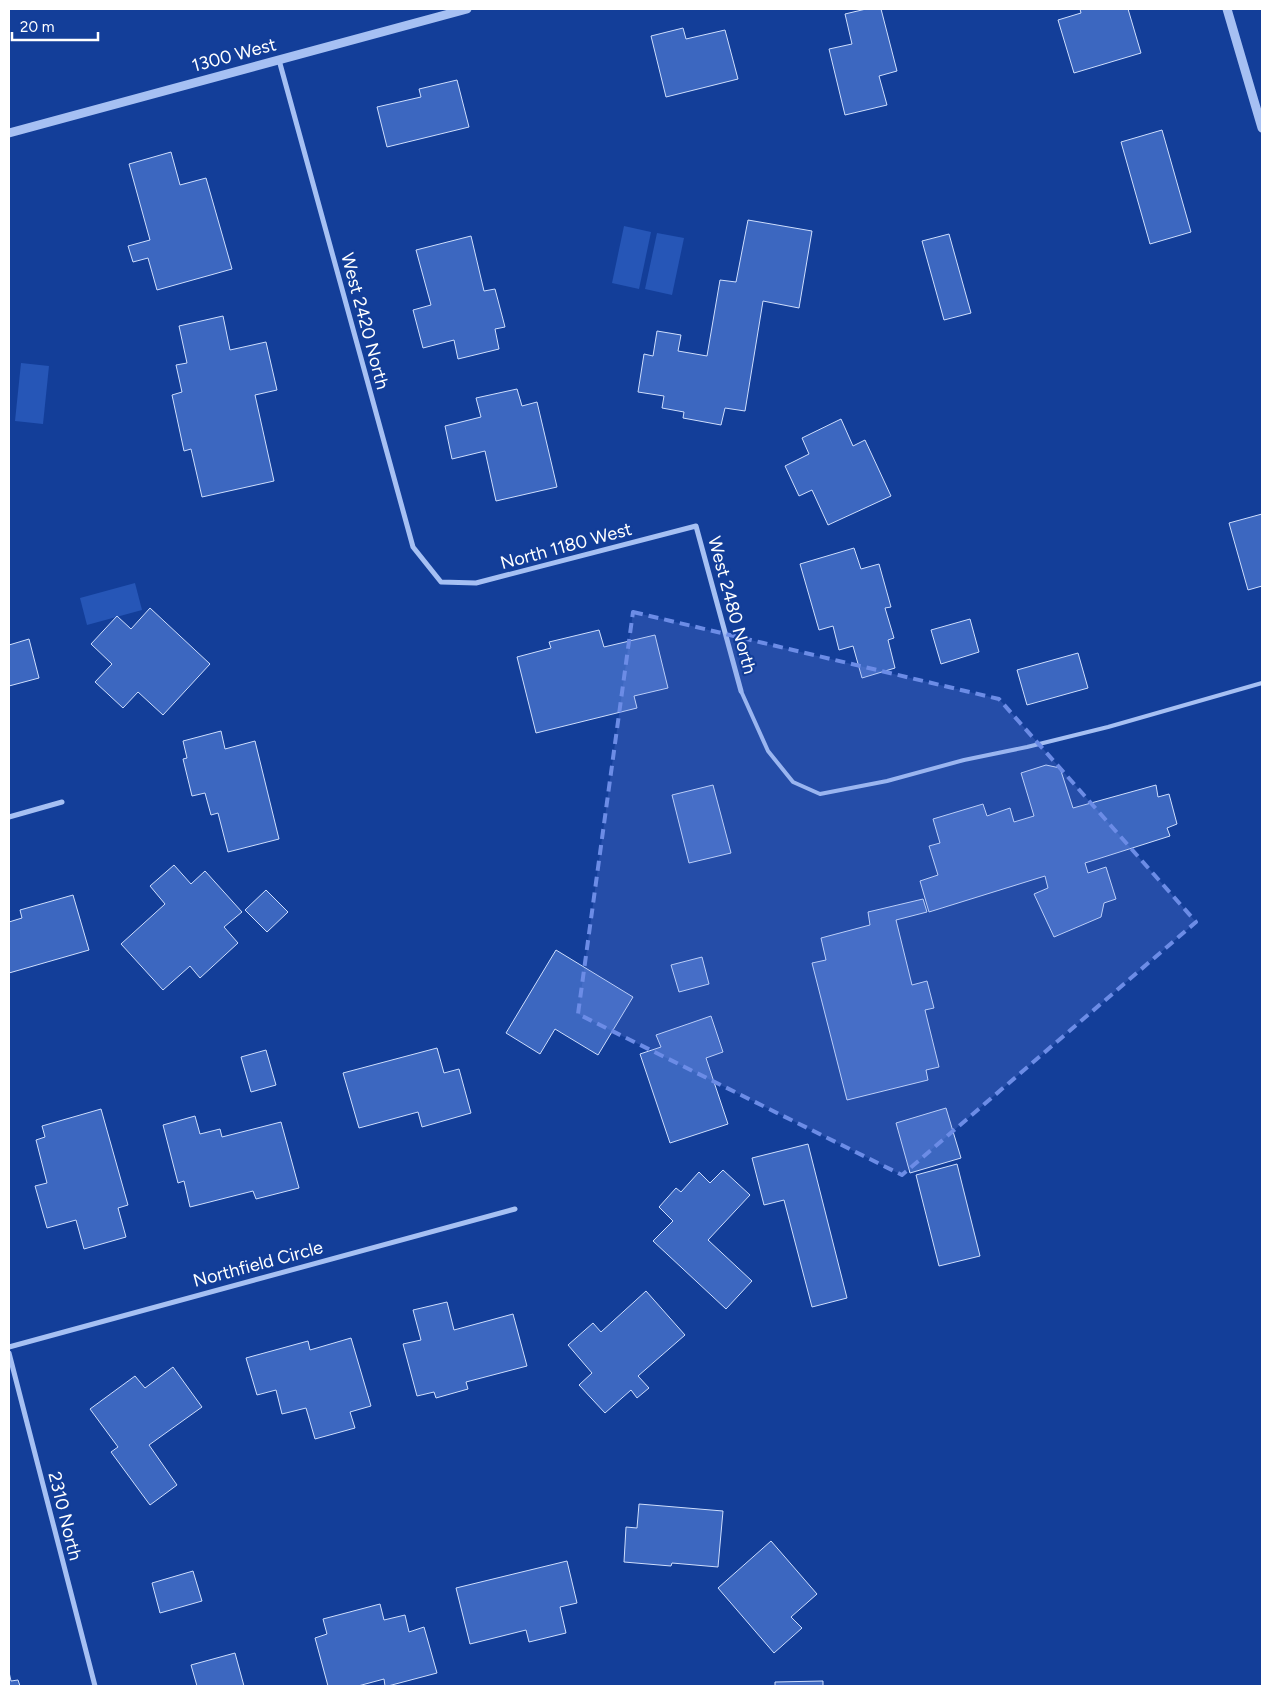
<svg xmlns="http://www.w3.org/2000/svg" width="1271" height="1695" font-family="Figtree,sans-serif">
<rect width="100%" height="100%" fill="#133e99"/>
<g fill="#2656b7">
<polygon points="624,226 651,232 639,289 612,283"/>
<polygon points="657,233 684,238 672,295 645,289"/>
<polygon points="21,363 49,366 43,424 15,421"/>
<polygon points="135,583 142,610 87,625 80,598"/>
</g>
<g fill="#3c67c0" stroke="#cedefd">
<polygon points="866,9 881,9 897,71 879,76 887,105 845,115 829,49 852,44 845,14"/>
<polygon points="1080,9 1128,9 1141,53 1074,73 1058,20 1081,13"/>
<polygon points="683,28 686,39 725,30 738,79 666,97 651,36"/>
<polygon points="457,80 469,127 387,147 377,107 421,97 419,89"/>
<polygon points="1162,130 1191,232 1150,244 1121,142"/>
<polygon points="171,152 180,185 206,178 232,269 157,290 148,258 133,262 128,246 150,240 129,164"/>
<polygon points="748,220 812,231 799,308 763,301 745,411 725,408 721,425 683,418 684,412 662,408 664,396 638,392 644,354 653,356 657,331 681,335 678,351 707,356 720,280 736,282"/>
<polygon points="949,234 971,313 944,320 922,241"/>
<polygon points="471,236 484,291 495,289 505,327 495,329 499,349 458,359 454,340 423,348 413,310 431,305 416,250"/>
<polygon points="223,316 230,350 266,342 277,390 255,395 274,481 202,497 191,449 184,451 172,395 182,392 176,365 187,363 179,326"/>
<polygon points="517,389 522,406 537,402 557,487 496,501 485,451 452,459 445,426 481,417 476,398"/>
<polygon points="841,419 853,446 865,440 891,496 828,525 812,490 799,496 785,466 809,454 802,438"/>
<polygon points="1262,514 1262,586 1248,590 1229,523"/>
<polygon points="854,548 861,569 879,564 891,607 885,608 894,638 888,640 895,668 862,678 853,646 839,650 833,626 819,630 800,564"/>
<polygon points="150,608 210,664 163,715 138,692 123,708 95,682 112,664 91,644 117,616 131,629"/>
<polygon points="970,619 979,652 941,664 931,630"/>
<polygon points="599,630 604,647 655,635 668,688 634,696 637,708 536,733 517,657 551,648 549,642"/>
<polygon points="29,639 39,678 9,686 9,645"/>
<polygon points="1078,653 1088,688 1027,705 1017,670"/>
<polygon points="221,731 225,749 255,741 279,839 228,852 218,813 211,815 205,793 192,796 183,759 187,758 183,741"/>
<polygon points="1046,765 1060,768 1073,808 1156,785 1158,797 1169,794 1177,824 1167,828 1170,836 1085,863 1088,873 1106,867 1116,899 1104,903 1101,917 1054,937 1034,894 1048,888 1045,876 929,912 920,881 938,875 929,846 940,843 933,819 983,804 987,816 1010,808 1014,822 1034,816 1021,773"/>
<polygon points="713,785 731,853 689,863 672,795"/>
<polygon points="174,865 191,884 205,871 242,912 224,927 238,943 200,978 190,966 163,990 121,944 165,904 150,886"/>
<polygon points="266,890 288,912 267,932 245,910"/>
<polygon points="73,895 89,950 9,973 9,922 22,918 20,910"/>
<polygon points="923,899 927,912 896,920 912,985 927,981 934,1008 925,1010 939,1067 926,1070 928,1080 847,1100 812,963 826,960 821,938 870,925 868,912"/>
<polygon points="556,950 633,997 598,1055 555,1029 540,1054 506,1033"/>
<polygon points="702,957 709,984 679,992 671,965"/>
<polygon points="711,1016 723,1052 706,1058 728,1124 670,1143 640,1054 661,1047 656,1035"/>
<polygon points="437,1048 444,1073 459,1069 471,1113 422,1127 418,1112 359,1128 343,1073"/>
<polygon points="266,1050 276,1085 251,1092 241,1057"/>
<polygon points="946,1108 961,1158 910,1173 896,1123"/>
<polygon points="101,1109 128,1205 118,1208 126,1237 84,1249 76,1220 47,1228 35,1186 47,1183 36,1140 45,1137 42,1126"/>
<polygon points="195,1116 200,1134 220,1129 222,1137 281,1122 299,1188 256,1199 253,1191 190,1207 184,1181 178,1183 163,1125"/>
<polygon points="808,1144 847,1298 812,1307 784,1200 764,1205 752,1158"/>
<polygon points="957,1164 980,1256 939,1266 916,1175"/>
<polygon points="723,1170 750,1195 708,1240 752,1281 726,1309 653,1241 673,1221 659,1207 676,1188 681,1192 699,1172 710,1183"/>
<polygon points="646,1291 685,1335 638,1376 649,1388 637,1398 631,1390 605,1413 579,1385 592,1373 568,1345 593,1323 601,1332"/>
<polygon points="447,1302 454,1330 513,1314 527,1366 466,1382 468,1389 436,1398 434,1392 417,1396 403,1344 421,1340 413,1310"/>
<polygon points="351,1338 371,1406 350,1412 355,1428 315,1439 306,1408 282,1414 276,1390 257,1395 246,1358 308,1341 310,1350"/>
<polygon points="173,1367 202,1407 149,1445 177,1485 150,1505 111,1452 118,1447 90,1409 135,1376 145,1388"/>
<polygon points="639,1504 723,1511 718,1567 672,1563 671,1566 624,1562 626,1527 637,1528"/>
<polygon points="771,1541 817,1594 791,1617 802,1628 774,1653 718,1588"/>
<polygon points="567,1561 577,1603 560,1607 566,1633 529,1642 526,1630 470,1644 456,1588"/>
<polygon points="193,1571 202,1601 160,1613 152,1583"/>
<polygon points="380,1604 384,1620 405,1615 409,1632 424,1627 437,1673 388,1686 385,1686 384,1679 358,1686 328,1686 315,1638 327,1634 323,1619"/>
<polygon points="235,1653 244,1686 197,1686 191,1665"/>
<polygon points="9,1672 11,1681 18,1680 20,1686 9,1686"/>
<polygon points="823,1681 823,1686 775,1686 775,1682"/>
</g>
<g fill="none" stroke-linecap="round" stroke-linejoin="round">
<polyline stroke="#a6c0f3" stroke-width="4" points="741,691 768,751 793,782 820,794 887,781 964,760 1027,747 1108,727 1262,683"/>
<g stroke="#a6c0f3" stroke-width="5">
<polyline points="279,60 413,547 441,582 476,583 696,526 741,691"/>
<polyline points="9,817 62,802"/>
<polyline points="9,1347 515,1209"/>
<polyline points="9,1353 95,1686"/>
</g>
<g stroke="#a6c0f3" stroke-width="9">
<polyline points="1227,9 1262,128"/>
<polyline points="9,133 467,9"/>
</g>
</g>
<path fill="#6c8ce6" fill-opacity="0.2" stroke="#6c8ce6" stroke-width="4" stroke-dasharray="10 6" stroke-linejoin="round" d="M633,612L999,699L1196,922L902,1175L578,1014Z"/>
<g text-anchor="middle" stroke-width="4.5" stroke-linejoin="round" paint-order="stroke">
<g font-size="18" fill="#fff" stroke="#133e99">
<text transform="translate(234 55) rotate(-15)" y="6">1300 West</text>
<text transform="translate(365 321) rotate(75)" y="6">West 2420 North</text>
<text transform="translate(566 546) rotate(-15)" y="6">North 1180 West</text>
<text transform="translate(732 605) rotate(75)" y="6">West 2480 North</text>
<text transform="translate(258 1264) rotate(-15)" y="6">Northfield Circle</text>
<text transform="translate(65 1516) rotate(76)" y="6">2310 North</text>
</g>
</g>
<rect width="1271" height="1695" fill="none" stroke="#ffffff" stroke-width="20"/>
<path d="M12 32v8h86v-8" fill="none" stroke="#ffffff" stroke-width="2.5"/>
<text x="20" y="32" font-size="15" fill="#ffffff" stroke="#133e99" stroke-width="4" paint-order="stroke">20 m</text>
</svg>
